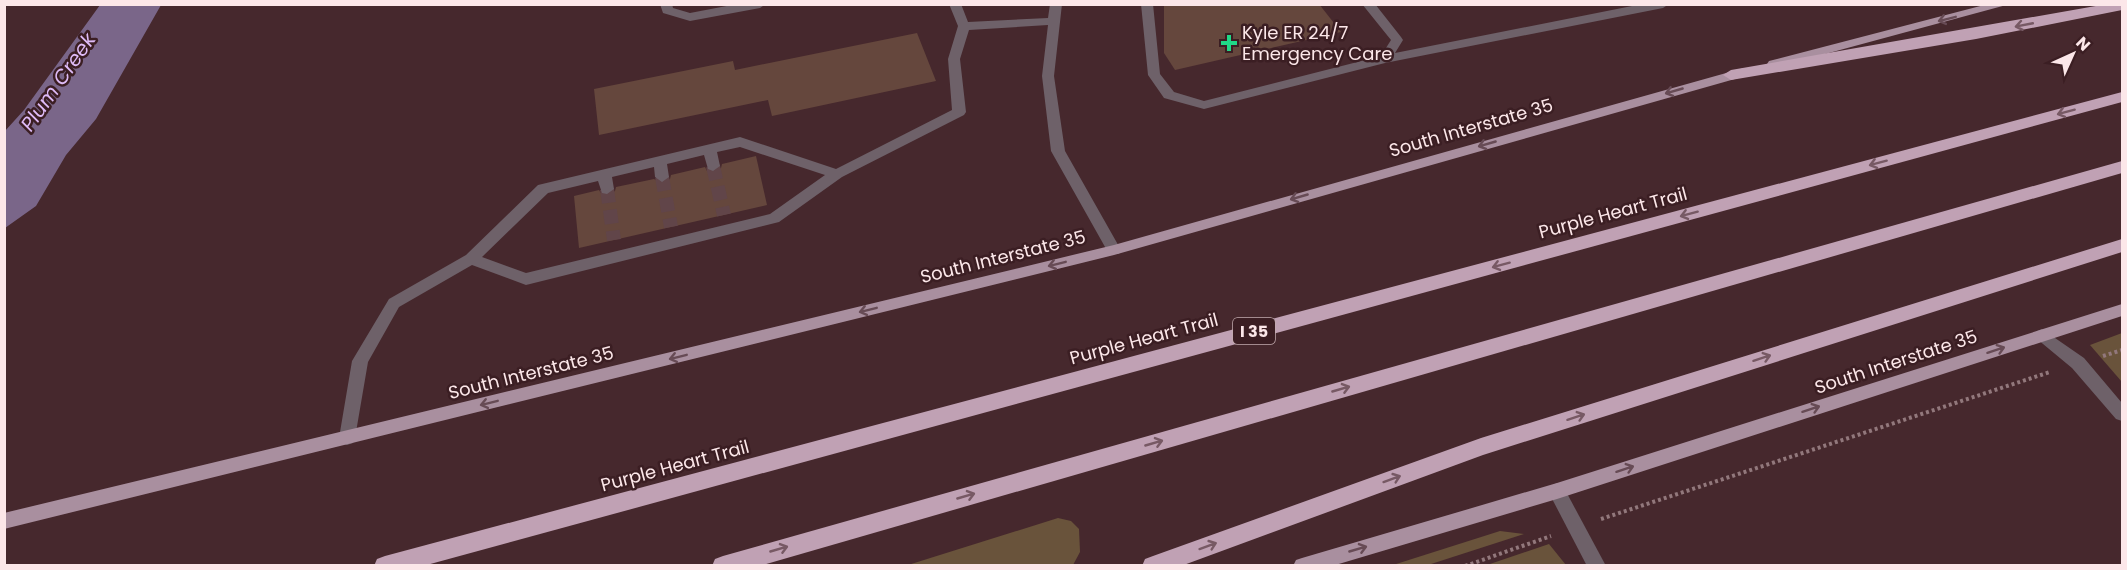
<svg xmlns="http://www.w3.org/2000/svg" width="2127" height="570" font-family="Poppins,sans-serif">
<rect width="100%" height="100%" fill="#46282d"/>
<g fill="#69533b">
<polygon points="2122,333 2122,382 2090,345"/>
<polygon points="1058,518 1071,521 1079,529 1080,552 1073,565 908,565"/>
<polygon points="1500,531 1524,534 1428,565 1393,565"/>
<polygon points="1549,544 1566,565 1487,565"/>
</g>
<polygon fill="#7a6689" points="100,5 161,5 96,119 66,155 36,206 5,228 5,131 24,110"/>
<g fill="#65473d">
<polygon points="1164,4 1319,4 1341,32 1175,70 1164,53"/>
<polygon points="917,33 936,81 772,116 768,100 599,135 594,89 733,61 735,70"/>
<polygon points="756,156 767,205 579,248 574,196 599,190 602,195 608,196 615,191 616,187 654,179 662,184 670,179 671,175 705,167 707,171 714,173 721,168 722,164"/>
</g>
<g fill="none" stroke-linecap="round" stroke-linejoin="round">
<g stroke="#614549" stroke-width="14" stroke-dasharray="14 7" stroke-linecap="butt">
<polyline points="713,166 724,215"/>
<polyline points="662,177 671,227"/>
<polyline points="607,189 614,240"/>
</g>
<g stroke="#92787c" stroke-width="4" stroke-dasharray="3 3" stroke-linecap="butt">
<polyline points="2103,356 2122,350"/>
<polyline points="1601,519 2050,372"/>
<polyline points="1465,566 1551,536"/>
</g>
<g fill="#6e6169" fill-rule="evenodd">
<polygon points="660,4 672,4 673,8 690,13 737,4 766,4 760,8 690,21 663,13"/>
<path d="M949,4H961L968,22L1048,18L1050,4H1062L1054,76L1065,151L1121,250L1119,254H1109L1051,151L1042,76L1048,25L969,30L960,59L966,112L964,115L842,177L779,222L526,285L472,265L399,307L368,362L355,438L353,443L347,445L341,443L339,438L352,361L389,299L466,255L538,185L740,137L836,169L952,110L948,59L958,26ZM740,147L825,175L770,214L526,273L482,257L548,193L598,181L602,193L607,194L614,189L612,177L654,167L655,177L662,182L669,177L667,164L704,155L708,169L713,171L720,166L717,152Z"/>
<polygon points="1141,4 1153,4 1160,74 1174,92 1204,101 1381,56 1391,40 1362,4 1375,4 1401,37 1403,40 1395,53 1642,4 1669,4 1663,8 1385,63 1204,109 1164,98 1148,75"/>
<polygon points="2042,329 2084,358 2122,403 2122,421 2116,419 2072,368 2037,339 2034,335 2037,331"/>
<polygon points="1557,483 1563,486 1606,566 1587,566 1548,491 1551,486"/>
</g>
<g fill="#a98f9f" fill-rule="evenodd">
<polygon points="1988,4 2010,4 1773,68 1767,64 1769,61"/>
<polygon points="1744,68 1750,72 1749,75 1114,255 4,529 4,513 1114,245"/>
<polygon points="2122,304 2122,316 1557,499 1332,566 1293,566 1296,560 1302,558 1557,483"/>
</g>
<g fill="#c0a1b4" fill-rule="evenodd">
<polygon points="2107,4 2122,4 2122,10 1976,39 1731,80 1723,75 1731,70"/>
<polygon points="2122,92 2122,102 423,566 374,566 377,559 385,556"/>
<polygon points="2122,161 2122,173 759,566 712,566 715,559 723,556"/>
<polygon points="2122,239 2122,252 1483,455 1181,566 1142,566 1145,559 1153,556 1481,438"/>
</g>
</g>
<defs><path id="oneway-shaft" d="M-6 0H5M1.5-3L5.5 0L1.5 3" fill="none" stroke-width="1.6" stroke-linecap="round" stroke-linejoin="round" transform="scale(1.5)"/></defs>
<g stroke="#674b55">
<use href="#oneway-shaft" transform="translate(1947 19) rotate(166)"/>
<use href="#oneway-shaft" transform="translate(1674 91) rotate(164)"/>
<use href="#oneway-shaft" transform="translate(1487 144) rotate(164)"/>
<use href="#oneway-shaft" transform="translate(1299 197) rotate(164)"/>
<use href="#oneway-shaft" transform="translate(1057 264) rotate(166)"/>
<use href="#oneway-shaft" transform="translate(868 310) rotate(166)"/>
<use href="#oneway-shaft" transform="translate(1996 350) rotate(-18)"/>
<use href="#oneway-shaft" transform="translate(678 357) rotate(166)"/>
<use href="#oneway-shaft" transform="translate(489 403) rotate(166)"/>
<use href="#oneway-shaft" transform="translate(1811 409) rotate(-18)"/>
<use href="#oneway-shaft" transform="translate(1625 469) rotate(-18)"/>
<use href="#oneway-shaft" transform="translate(1358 549) rotate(-16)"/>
</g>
<g stroke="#775964">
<use href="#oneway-shaft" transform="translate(2024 25) rotate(169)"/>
<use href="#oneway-shaft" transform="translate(2066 112) rotate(165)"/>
<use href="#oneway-shaft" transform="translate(1878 163) rotate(165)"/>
<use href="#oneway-shaft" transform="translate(1689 214) rotate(165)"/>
<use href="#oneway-shaft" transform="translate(1501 265) rotate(165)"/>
<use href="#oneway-shaft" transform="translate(1762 358) rotate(-18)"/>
<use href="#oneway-shaft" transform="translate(1341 389) rotate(-16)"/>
<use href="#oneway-shaft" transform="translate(1576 417) rotate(-18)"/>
<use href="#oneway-shaft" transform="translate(1154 443) rotate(-16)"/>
<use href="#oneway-shaft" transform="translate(1392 479) rotate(-20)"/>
<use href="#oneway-shaft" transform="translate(966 496) rotate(-16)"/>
<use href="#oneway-shaft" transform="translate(1208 546) rotate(-20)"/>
<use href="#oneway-shaft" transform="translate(779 549) rotate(-16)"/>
</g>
<path fill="#20d887" stroke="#3b1e23" stroke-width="2" d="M1226 34h6v6h6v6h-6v6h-6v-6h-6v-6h6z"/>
<g text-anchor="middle" stroke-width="5" stroke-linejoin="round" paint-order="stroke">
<rect fill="#3b1e23" stroke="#c2abae" stroke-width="1.5" x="1233" y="318" width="42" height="26" rx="4.5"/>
<g font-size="16" font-weight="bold" fill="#fce7e9">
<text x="1254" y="337">I 35</text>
</g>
<g font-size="18" fill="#fce7e9" stroke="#3b1e23" text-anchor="start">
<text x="1242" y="39">Kyle ER 24/7<tspan x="1242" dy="21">Emergency Care</tspan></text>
</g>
<g font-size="18" fill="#fce7e9" stroke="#3b1e23">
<text transform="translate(1471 128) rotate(-16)" y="6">South Interstate 35</text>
<text transform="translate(1613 213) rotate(-15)" y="6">Purple Heart Trail</text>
<text transform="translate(1003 257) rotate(-14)" y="6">South Interstate 35</text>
<text transform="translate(1144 339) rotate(-15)" y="6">Purple Heart Trail</text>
<text transform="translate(1896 362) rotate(-18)" y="6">South Interstate 35</text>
<text transform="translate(531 373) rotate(-14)" y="6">South Interstate 35</text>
<text transform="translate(675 466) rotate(-15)" y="6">Purple Heart Trail</text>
</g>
<g font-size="20" font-style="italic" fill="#debbf7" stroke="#3b1e23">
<text transform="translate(58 82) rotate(-55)" y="7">Plum Creek</text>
</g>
</g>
<rect width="2127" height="570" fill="none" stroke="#fce7e9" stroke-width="12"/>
<g transform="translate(2073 54) rotate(45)" stroke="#3b1e23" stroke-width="4.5" paint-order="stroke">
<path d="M0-4.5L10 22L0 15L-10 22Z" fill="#fce7e9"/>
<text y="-9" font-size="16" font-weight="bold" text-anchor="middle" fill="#fce7e9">N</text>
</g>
</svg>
